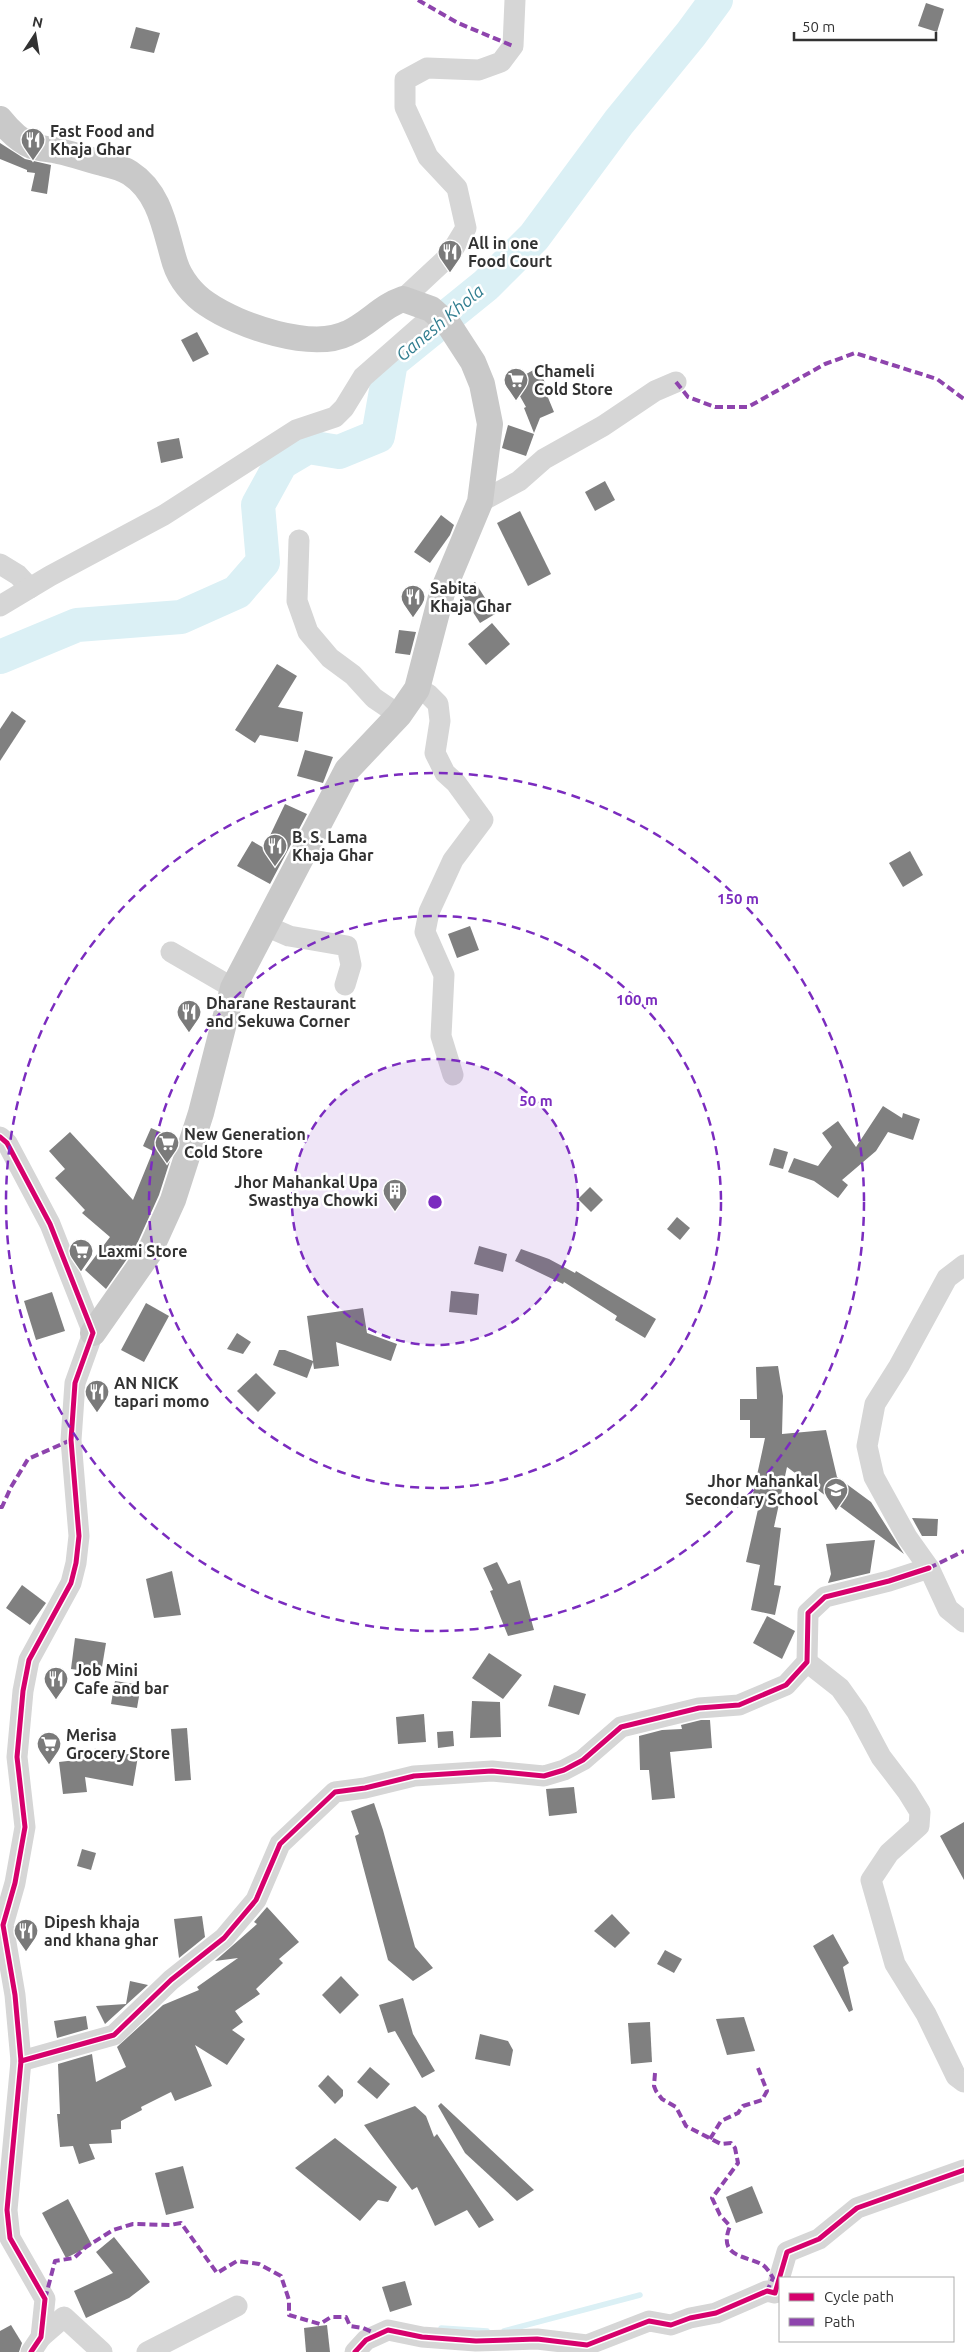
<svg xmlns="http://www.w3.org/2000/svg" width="964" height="2352" font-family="Ubuntu,sans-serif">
<rect width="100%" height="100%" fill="#fff"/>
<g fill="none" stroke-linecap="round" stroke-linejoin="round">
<g stroke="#dbf0f5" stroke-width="5.5">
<polyline points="441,2328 487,2331"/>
<polyline points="504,2331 640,2295"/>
</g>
<polyline stroke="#dbf0f5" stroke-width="34" points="0,657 77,625 181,617 237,592 263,562 258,505 281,463 308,447 339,452 378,436 391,362 486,285 534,237 619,122 691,34 716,0"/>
</g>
<g fill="#808080">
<polygon points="926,3 944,9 937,32 918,26"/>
<polygon points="136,27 160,33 154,53 130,48"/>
<polygon points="0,143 25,159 51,165 47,194 31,191 35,173 27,172 27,170 0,159"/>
<polygon points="197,332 209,354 193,362 181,340"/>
<polygon points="537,368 547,386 544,388 554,412 540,418 534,433 524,408 526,407 512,382"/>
<polygon points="508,425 534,434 526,456 502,448"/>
<polygon points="179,438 183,458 161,463 157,442"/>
<polygon points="605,481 615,500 595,511 585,492"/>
<polygon points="520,511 551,574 528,586 497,523"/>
<polygon points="441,515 454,525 450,535 430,563 414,552"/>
<polygon points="475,582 495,614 480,623 460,592"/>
<polygon points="492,623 510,644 486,665 468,644"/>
<polygon points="399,630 416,632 410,655 395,653"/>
<polygon points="277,664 297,676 278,707 303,712 298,742 260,735 255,743 235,730"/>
<polygon points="12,711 26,721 0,761 0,729"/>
<polygon points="305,750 333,757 323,783 297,776"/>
<polygon points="285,804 307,814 270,884 237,866 252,841 264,848"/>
<polygon points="910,851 923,875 903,887 889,863"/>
<polygon points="470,926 479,950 457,958 448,934"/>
<polygon points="883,1106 902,1118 903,1113 920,1119 913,1140 888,1132 876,1151 842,1180 848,1185 838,1198 814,1181 788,1172 794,1158 818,1166 832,1147 822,1133 838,1121 856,1147"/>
<polygon points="151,1128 177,1139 159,1195 136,1246 106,1289 85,1270 110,1237 82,1213 85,1210 55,1178 65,1169 49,1151 70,1132 133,1200 153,1151 143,1146"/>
<polygon points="774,1148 788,1152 783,1169 769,1165"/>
<polygon points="590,1187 603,1200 591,1212 578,1199"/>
<polygon points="677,1217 690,1228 680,1240 667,1229"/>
<polygon points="479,1246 507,1254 503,1272 474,1264"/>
<polygon points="521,1249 549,1259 575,1273 576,1271 656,1319 645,1338 615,1320 617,1316 564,1282 563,1284 515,1261"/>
<polygon points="451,1291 479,1294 477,1315 449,1312"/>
<polygon points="52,1292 65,1331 36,1340 24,1301"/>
<polygon points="146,1303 169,1316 144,1362 121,1350"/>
<polygon points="363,1308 367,1333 397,1344 391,1361 336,1342 339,1366 314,1369 313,1362 307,1378 273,1365 279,1350 285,1350 313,1361 307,1316"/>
<polygon points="237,1333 251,1342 243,1354 227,1349"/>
<polygon points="778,1366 783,1396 782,1434 826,1430 837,1477 871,1502 904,1554 787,1467 774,1527 781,1528 774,1585 781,1586 775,1615 751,1610 760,1565 746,1562 759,1505 751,1503 765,1438 750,1438 750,1420 740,1420 740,1399 757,1399 756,1367"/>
<polygon points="256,1373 276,1393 258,1412 237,1391"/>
<polygon points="912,1518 938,1519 937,1536 922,1536"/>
<polygon points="875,1540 870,1573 828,1583 831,1574 826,1544"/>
<polygon points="497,1562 508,1584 520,1580 534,1630 508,1636 490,1591 493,1590 483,1568"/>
<polygon points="172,1571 181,1615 154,1618 146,1579"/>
<polygon points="22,1585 46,1603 30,1625 6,1608"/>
<polygon points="767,1616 795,1631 782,1659 753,1643"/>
<polygon points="75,1638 106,1643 101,1673 71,1669"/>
<polygon points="489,1653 522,1675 503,1699 472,1678"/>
<polygon points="115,1681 141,1685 137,1708 111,1704"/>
<polygon points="554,1685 586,1694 579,1715 548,1706"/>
<polygon points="472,1701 500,1702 501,1737 470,1738"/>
<polygon points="424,1714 426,1742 398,1744 396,1717"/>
<polygon points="701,1720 710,1720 712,1748 670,1752 675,1798 652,1800 649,1770 640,1770 639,1736 662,1730 682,1729 681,1725"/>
<polygon points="187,1728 191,1780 175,1781 171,1729"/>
<polygon points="453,1731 454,1746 438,1748 437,1732"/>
<polygon points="95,1748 138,1756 133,1786 85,1777 87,1792 63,1794 59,1762 93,1758"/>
<polygon points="574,1787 577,1813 549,1816 546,1789"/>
<polygon points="374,1803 383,1830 415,1947 433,1968 413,1981 388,1960 355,1836 359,1834 351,1811"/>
<polygon points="964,1822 964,1880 940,1836"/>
<polygon points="82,1849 96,1853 91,1870 77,1866"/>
<polygon points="267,1907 299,1942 279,1959 283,1963 256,1989 260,1994 235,2011 243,2022 232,2030 245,2039 227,2065 195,2045 212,2086 175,2101 171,2092 141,2107 142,2110 121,2121 121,2129 111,2130 112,2143 89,2144 95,2159 79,2164 73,2146 60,2147 57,2114 60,2114 58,2064 92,2054 96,2082 126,2067 117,2047 163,2005 199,1990 197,1987 238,1958 215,1961 257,1924 254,1922"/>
<polygon points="612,1914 630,1933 615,1948 594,1931"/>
<polygon points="202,1916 205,1937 179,1958 174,1919"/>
<polygon points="833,1934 849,1963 843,1967 853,2010 849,2012 813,1946"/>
<polygon points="665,1950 682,1959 674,1973 657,1964"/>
<polygon points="341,1976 359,1995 340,2014 322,1995"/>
<polygon points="130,1981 148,1985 105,2024 96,2006 126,2004"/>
<polygon points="403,1998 413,2034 435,2071 422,2078 395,2031 388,2033 379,2005"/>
<polygon points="86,2016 88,2029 57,2038 54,2021"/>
<polygon points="744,2017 755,2051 727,2055 716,2019"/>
<polygon points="650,2022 652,2062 631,2064 628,2023"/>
<polygon points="480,2034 508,2041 513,2050 510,2066 475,2059"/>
<polygon points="370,2067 390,2084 377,2099 357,2082"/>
<polygon points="328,2075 343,2090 343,2096 335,2104 318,2086"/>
<polygon points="441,2103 534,2190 517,2201 465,2153 438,2106"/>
<polygon points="415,2106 426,2116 434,2137 437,2134 494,2220 479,2228 467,2210 435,2226 417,2187 412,2190 364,2125"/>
<polygon points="335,2138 397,2187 388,2202 378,2200 360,2221 295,2168"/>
<polygon points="183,2166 194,2208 166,2215 155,2173"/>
<polygon points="752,2186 763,2213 736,2223 726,2197"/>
<polygon points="68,2199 92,2245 66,2258 42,2213"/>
<polygon points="114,2237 150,2282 129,2298 86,2318 74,2291 113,2273 96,2252"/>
<polygon points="405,2281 412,2305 390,2312 382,2287"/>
<polygon points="11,2325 22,2343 19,2352 0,2352 0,2331"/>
<polygon points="327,2325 330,2352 306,2352 304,2328"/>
</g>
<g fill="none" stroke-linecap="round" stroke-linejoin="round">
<g stroke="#d6d6d6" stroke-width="21">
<polyline points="403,299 449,256 466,228 457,188 428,157 405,107 405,80 427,68 479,70 501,62 513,46 515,0"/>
<polyline points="480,502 519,481 544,459 603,426 655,391 676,382"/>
<polyline points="299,540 297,601 308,632 330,658 353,675 374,698 399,715"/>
<polyline points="0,564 18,575 30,588"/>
<polyline points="0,606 50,576 164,515 296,430 335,417 344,408 363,377 437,312"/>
<polyline points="417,689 428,694 438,704 440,721 435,753 445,773 456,783 483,820 453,860 429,912 425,932 444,975 441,1036 453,1075"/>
<polyline points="266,926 289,936 347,946 351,965 345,985"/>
<polyline points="171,952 233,988"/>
<polyline points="0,1137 7,1143 50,1224 93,1333 75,1383 71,1440 79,1536 76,1563 71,1583 29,1660 23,1691 17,1757 25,1827 15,1883 3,1925 15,1995 21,2061 7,2210 10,2238 45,2299 41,2337 31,2352"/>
<polyline points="964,1265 947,1278 899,1366 875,1404 867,1446 874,1477 907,1537 929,1568 948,1609 964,1622"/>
<polyline points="807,1662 840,1688 857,1712 881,1757 907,1791 920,1812 919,1826 889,1853 871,1880 895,1964 926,2014 956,2076 964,2082"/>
<polyline points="21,2061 114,2035 171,1980 224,1938 256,1900 280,1844 335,1792 365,1788 414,1776 492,1771 544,1776 564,1770 583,1760 621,1727 699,1708 739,1705 786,1685 807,1662 808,1613 825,1597 889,1581 929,1568"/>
<polyline points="41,2337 64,2317 102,2352"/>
<polyline points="147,2352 237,2306"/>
<polyline points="355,2352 366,2340 388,2330 422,2337 476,2341 537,2339 587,2345 649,2321 671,2325 690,2318 716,2313 767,2291 775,2293 787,2252 819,2239 857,2208 964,2170"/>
</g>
<path stroke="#c9c9c9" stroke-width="26" d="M0,119C8,129 20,141 32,146C40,149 50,149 58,151C73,154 87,159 102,163C111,165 122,168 130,173C161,193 165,231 175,263C180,279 193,295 207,304C239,326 312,351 348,333C368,324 382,306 403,299L431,309L449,325L473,362L482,384L490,424L480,502L442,593L417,689L399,715L347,770L233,988L201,1113L173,1200L149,1253L93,1333"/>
<g stroke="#8e44ad" stroke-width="4" stroke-dasharray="8 4" stroke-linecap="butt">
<polyline points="418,0 458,23 513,46"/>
<polyline points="676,382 688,397 715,407 748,407 825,364 855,353 937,379 964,399"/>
<polyline points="0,1507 2,1507 11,1487 28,1459 71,1440"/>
<polyline points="929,1568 964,1551"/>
<path d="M655,2073L654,2086L656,2091L662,2099L676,2107L686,2126L721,2144L731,2143L735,2148L738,2163L712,2198L720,2215L730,2226C717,2258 746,2255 763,2265C768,2269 770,2273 773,2278L767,2291"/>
<polyline points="710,2139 721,2121 738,2113 743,2106 762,2100 767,2091 758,2068"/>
<polyline points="45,2299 55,2261 74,2258 86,2247 113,2230 133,2224 170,2225 181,2223 217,2273 237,2261 259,2264 281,2276 289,2300 289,2315 320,2324 331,2317 346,2317 350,2326 363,2328 377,2334"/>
</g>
<defs>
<g id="cycleway">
<polyline points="0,1137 7,1143 50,1224 93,1333 75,1383 71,1440 79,1536 76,1563 71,1583 29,1660 23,1691 17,1757 25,1827 15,1883 3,1925 15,1995 21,2061 7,2210 10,2238 45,2299 41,2337 31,2352"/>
<polyline points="21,2061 114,2035 171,1980 224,1938 256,1900 280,1844 335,1792 365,1788 414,1776 492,1771 544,1776 564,1770 583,1760 621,1727 699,1708 739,1705 786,1685 807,1662 808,1613 825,1597 889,1581 929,1568"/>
<polyline points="355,2352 366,2340 388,2330 422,2337 476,2341 537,2339 587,2345 649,2321 671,2325 690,2318 716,2313 767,2291 775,2293 787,2252 819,2239 857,2208 964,2170"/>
</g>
</defs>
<use href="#cycleway" stroke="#fff" stroke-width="8"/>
<use href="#cycleway" stroke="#d6006c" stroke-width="5"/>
</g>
<circle cx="435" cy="1202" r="143" fill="#7b2cbf" fill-opacity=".12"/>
<g fill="none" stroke="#7b2cbf" stroke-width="2.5" stroke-dasharray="9 6">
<circle cx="435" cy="1202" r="143"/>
<circle cx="435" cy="1202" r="286"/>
<circle cx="435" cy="1202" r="429"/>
</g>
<defs>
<symbol id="restaurant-pin" viewBox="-11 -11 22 30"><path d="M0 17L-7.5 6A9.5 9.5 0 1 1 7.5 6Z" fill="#7a7a7a" stroke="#fff"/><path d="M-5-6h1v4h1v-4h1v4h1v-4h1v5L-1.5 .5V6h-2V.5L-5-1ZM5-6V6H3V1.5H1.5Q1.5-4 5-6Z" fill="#fff"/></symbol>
<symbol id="supermarket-pin" viewBox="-11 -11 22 30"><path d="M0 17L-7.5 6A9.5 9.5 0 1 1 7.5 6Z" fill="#7a7a7a" stroke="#fff"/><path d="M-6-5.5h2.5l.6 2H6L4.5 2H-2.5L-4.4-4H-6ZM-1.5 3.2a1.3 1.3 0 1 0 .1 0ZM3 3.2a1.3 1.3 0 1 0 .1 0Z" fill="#fff"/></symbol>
<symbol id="building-pin" viewBox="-11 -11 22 30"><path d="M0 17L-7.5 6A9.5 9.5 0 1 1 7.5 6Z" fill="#7a7a7a" stroke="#fff"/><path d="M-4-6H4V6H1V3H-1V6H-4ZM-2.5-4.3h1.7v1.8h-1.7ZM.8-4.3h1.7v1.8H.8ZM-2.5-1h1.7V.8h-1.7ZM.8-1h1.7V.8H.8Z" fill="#fff"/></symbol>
<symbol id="school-pin" viewBox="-11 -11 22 30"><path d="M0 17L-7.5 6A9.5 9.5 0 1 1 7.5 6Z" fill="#7a7a7a" stroke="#fff"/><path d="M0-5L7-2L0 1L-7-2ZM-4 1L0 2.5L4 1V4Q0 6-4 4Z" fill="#fff"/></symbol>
</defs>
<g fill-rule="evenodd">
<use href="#restaurant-pin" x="19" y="126" width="28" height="38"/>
<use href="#restaurant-pin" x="436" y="238" width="28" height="38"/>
<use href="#supermarket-pin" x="502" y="366" width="28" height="38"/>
<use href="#restaurant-pin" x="399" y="583" width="28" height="38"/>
<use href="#restaurant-pin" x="261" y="832" width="28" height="38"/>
<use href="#restaurant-pin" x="175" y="998" width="28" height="38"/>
<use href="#supermarket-pin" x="153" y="1129" width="28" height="38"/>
<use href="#building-pin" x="381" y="1177" width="28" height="38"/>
<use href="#supermarket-pin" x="67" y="1237" width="28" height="38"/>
<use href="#restaurant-pin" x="83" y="1378" width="28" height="38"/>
<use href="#school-pin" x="822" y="1476" width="28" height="38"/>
<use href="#restaurant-pin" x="42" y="1665" width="28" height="38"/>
<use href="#supermarket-pin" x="35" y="1730" width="28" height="38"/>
<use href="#restaurant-pin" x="12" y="1917" width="28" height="38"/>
</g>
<g text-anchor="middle" stroke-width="5" stroke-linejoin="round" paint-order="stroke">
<g font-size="16" font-weight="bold" fill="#323232" stroke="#fff" text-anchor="start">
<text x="50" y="137">Fast Food and<tspan x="50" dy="18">Khaja Ghar</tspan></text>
<text x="468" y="249">All in one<tspan x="468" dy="18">Food Court</tspan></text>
<text x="534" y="377">Chameli<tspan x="534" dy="18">Cold Store</tspan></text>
<text x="430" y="594">Sabita<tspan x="430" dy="18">Khaja Ghar</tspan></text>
<text x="292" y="843">B. S. Lama<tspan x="292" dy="18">Khaja Ghar</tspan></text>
<text x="206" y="1009">Dharane Restaurant<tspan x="206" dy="18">and Sekuwa Corner</tspan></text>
<text x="184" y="1140">New Generation<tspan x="184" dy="18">Cold Store</tspan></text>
<text x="378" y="1188" text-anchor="end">Jhor Mahankal Upa<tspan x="378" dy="18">Swasthya Chowki</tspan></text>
<text x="98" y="1257">Laxmi Store</text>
<text x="114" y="1389">AN NICK<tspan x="114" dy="18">tapari momo</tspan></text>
<text x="818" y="1487" text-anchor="end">Jhor Mahankal<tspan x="818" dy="18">Secondary School</tspan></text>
<text x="74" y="1676">Job Mini<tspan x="74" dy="18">Cafe and bar</tspan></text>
<text x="66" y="1741">Merisa<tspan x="66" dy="18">Grocery Store</tspan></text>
<text x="44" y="1928">Dipesh khaja<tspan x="44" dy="18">and khana ghar</tspan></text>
</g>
<g font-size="18" font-style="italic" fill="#327e90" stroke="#fff">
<text transform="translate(440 323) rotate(-40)" y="6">Ganesh Khola</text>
</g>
</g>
<circle cx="435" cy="1202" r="8" fill="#7b2cbf" stroke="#fff" stroke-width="2.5"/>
<g font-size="15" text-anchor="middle" font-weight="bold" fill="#7b2cbf" stroke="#fff" stroke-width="5" stroke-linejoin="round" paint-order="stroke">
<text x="738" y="904">150 m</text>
<text x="637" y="1005">100 m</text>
<text x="536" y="1106">50 m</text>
</g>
<rect x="779" y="2277" width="175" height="65" fill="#ffffff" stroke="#adadad"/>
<rect x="789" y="2293" width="25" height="8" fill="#d6006c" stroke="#adadad"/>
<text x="824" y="2302" font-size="15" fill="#323232">Cycle path</text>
<rect x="789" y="2318" width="25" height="8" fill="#8e44ad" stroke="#adadad"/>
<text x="824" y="2327" font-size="15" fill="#323232">Path</text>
<g transform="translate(35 35) rotate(12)" stroke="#ffffff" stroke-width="4" paint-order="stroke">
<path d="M0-4L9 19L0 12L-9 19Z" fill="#323232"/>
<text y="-8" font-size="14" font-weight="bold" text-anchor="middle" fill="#323232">N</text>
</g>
<path d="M794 32v8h142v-8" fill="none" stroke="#323232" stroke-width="2.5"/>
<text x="802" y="32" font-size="15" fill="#323232" stroke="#ffffff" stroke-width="4" paint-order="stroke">50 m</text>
</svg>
